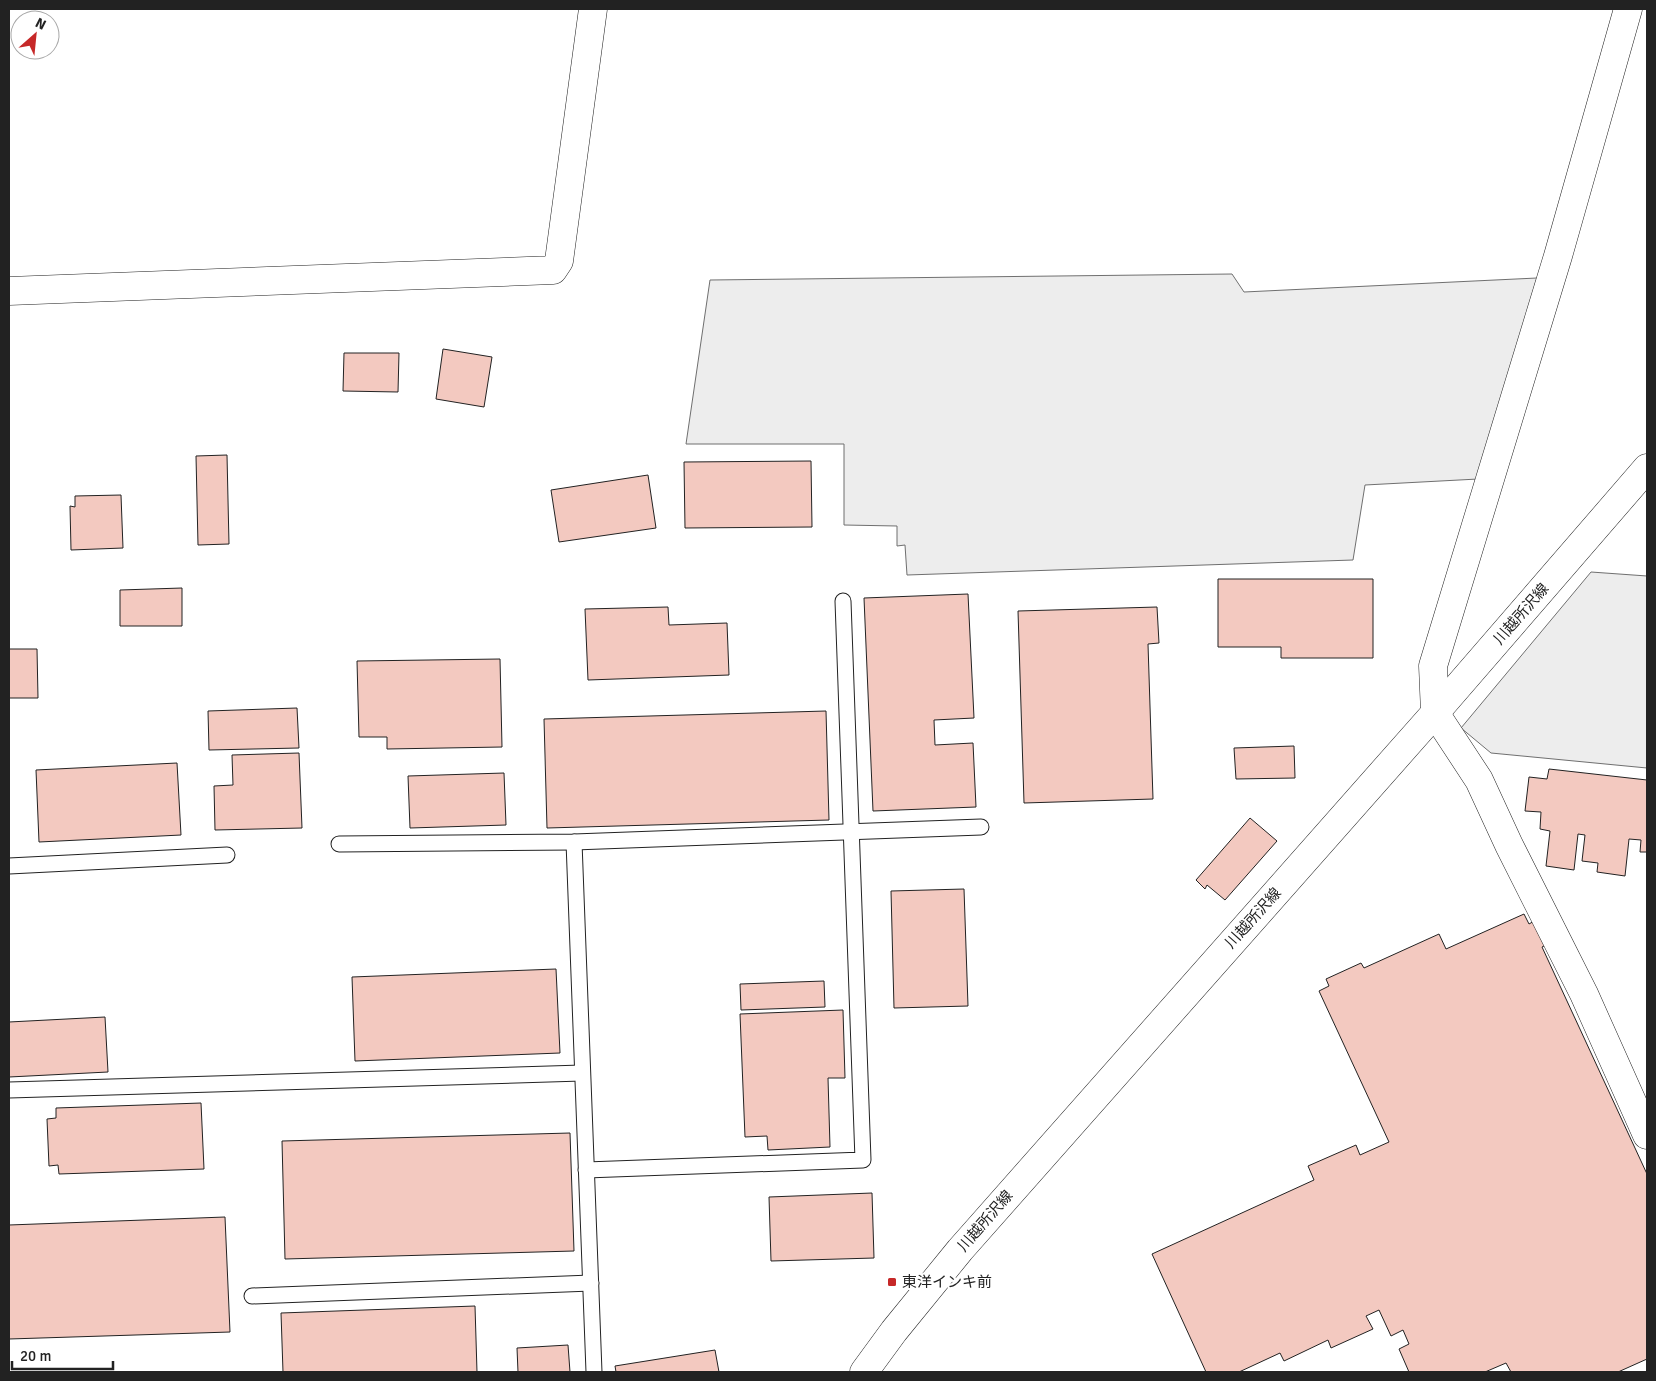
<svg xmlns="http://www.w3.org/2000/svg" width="1656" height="1381" font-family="Signika,'Noto Sans JP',sans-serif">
<rect width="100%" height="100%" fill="#fff"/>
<g fill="#ededed" stroke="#6f6f6f">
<polygon points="1232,274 1244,292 1537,278 1478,479 1365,485 1353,560 907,575 905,545 897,546 897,526 844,525 844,444 686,444 710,280"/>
<polygon points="1591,572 1647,576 1647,768 1491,753 1461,728"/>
</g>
<g fill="#f3c9c0" stroke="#222">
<polygon points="443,349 492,357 484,407 436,399"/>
<polygon points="344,353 399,353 398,392 343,391"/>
<polygon points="227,455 229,544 198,545 196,456"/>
<polygon points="811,461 812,527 685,528 684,462"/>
<polygon points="648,475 656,528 559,542 551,490"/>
<polygon points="121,495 123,548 71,550 70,506 75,507 75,496"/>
<polygon points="1218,579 1373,579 1373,658 1281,658 1281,647 1218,647"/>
<polygon points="182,588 182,626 120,626 120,590"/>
<polygon points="968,594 974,718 934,720 935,745 973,743 976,807 873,811 864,598"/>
<polygon points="668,607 669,625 727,623 729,675 588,680 585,609"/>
<polygon points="1157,607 1159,643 1148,644 1153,799 1024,803 1018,611"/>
<polygon points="9,649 37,649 38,698 9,698"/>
<polygon points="500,659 502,747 387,749 387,737 359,737 357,661"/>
<polygon points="297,708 299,748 209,750 208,711"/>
<polygon points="826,711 829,820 547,828 544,719"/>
<polygon points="1294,746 1295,778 1236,779 1234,748"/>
<polygon points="299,753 302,828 215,830 214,786 233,785 232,755"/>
<polygon points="177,763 181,835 39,842 36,770"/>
<polygon points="1549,769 1647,780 1647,852 1640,852 1641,840 1629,839 1625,876 1597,872 1598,863 1582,861 1585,835 1578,834 1574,870 1546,866 1550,831 1540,829 1541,812 1525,811 1529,777 1547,779"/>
<polygon points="504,773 506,825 410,828 408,776"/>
<polygon points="1250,818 1277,841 1225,900 1207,885 1205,889 1196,880"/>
<polygon points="964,889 968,1006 894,1008 891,891"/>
<polygon points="1524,914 1529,924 1536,920 1548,944 1542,947 1647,1174 1647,1359 1618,1372 1511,1372 1506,1363 1485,1372 1409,1372 1399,1349 1409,1344 1403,1330 1391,1336 1379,1310 1366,1316 1373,1329 1331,1348 1328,1340 1284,1361 1280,1353 1239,1372 1206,1372 1152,1254 1314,1180 1308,1166 1356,1145 1360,1155 1389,1142 1319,991 1329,986 1326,979 1361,963 1364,968 1439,934 1446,949"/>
<polygon points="556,969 560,1053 355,1061 352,977"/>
<polygon points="824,981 825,1007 741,1010 740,984"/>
<polygon points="843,1010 845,1078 828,1078 830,1147 768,1150 767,1136 745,1137 740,1014"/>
<polygon points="105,1017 108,1072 9,1077 9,1022"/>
<polygon points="201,1103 204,1169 59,1174 58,1165 49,1166 47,1119 56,1118 56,1108"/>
<polygon points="570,1133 574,1251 285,1259 282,1141"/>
<polygon points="872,1193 874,1258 771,1261 769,1197"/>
<polygon points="225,1217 230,1332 9,1339 9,1225"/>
<polygon points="475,1306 477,1372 283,1372 281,1313"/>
<polygon points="568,1345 570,1372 518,1372 517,1348"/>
<polygon points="715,1350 719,1372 616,1372 615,1366"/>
</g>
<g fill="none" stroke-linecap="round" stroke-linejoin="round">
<defs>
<g id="lane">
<polyline points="574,842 594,1372"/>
<polyline points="339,844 574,842 981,827"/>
<polyline points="9,866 227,855"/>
<polyline points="9,1090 582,1073"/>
<polyline points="586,1170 863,1160 843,601"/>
<polyline points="252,1296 591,1283"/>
</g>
<g id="street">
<polyline points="1628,9 1558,256 1433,666 1435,713 1479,780 1509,845 1584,994 1647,1135"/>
<polyline points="9,291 553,270 559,261 593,9"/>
</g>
<polyline id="primary" points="864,1372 894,1331 960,1250 1435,713 1647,468"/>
</defs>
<use href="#lane" stroke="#222" stroke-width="17"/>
<use href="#street" stroke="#222" stroke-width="29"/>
<use href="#primary" stroke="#222" stroke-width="29"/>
<use href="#lane" stroke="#fff" stroke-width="15"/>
<use href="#street" stroke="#fff" stroke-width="28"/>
<use href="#primary" stroke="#fff" stroke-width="28"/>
</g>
<rect fill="#c62828" stroke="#fff" stroke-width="2" x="887" y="1277" width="10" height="10" rx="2.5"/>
<g text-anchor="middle" stroke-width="4" stroke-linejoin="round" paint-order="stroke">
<g font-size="15" fill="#222" stroke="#fff">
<text transform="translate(1521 614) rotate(-49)" y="5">川越所沢線</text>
<text transform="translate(1253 918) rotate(-48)" y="5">川越所沢線</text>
<text transform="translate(985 1221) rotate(-49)" y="5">川越所沢線</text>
</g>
<g font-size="15" fill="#222" stroke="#fff" text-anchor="start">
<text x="902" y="1287">東洋インキ前</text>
</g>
</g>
<rect width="1656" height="1381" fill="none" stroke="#222222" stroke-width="20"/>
<g transform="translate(35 35) rotate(27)"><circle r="24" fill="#ffffff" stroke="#a7a7a7"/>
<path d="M0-4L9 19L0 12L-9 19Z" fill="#c62828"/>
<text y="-8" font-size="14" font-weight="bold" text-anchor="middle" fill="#222222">N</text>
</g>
<path d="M12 1361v8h101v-8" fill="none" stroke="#222222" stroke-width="2.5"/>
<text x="20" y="1361" font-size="15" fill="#222222" stroke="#ffffff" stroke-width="4" paint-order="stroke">20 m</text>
</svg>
